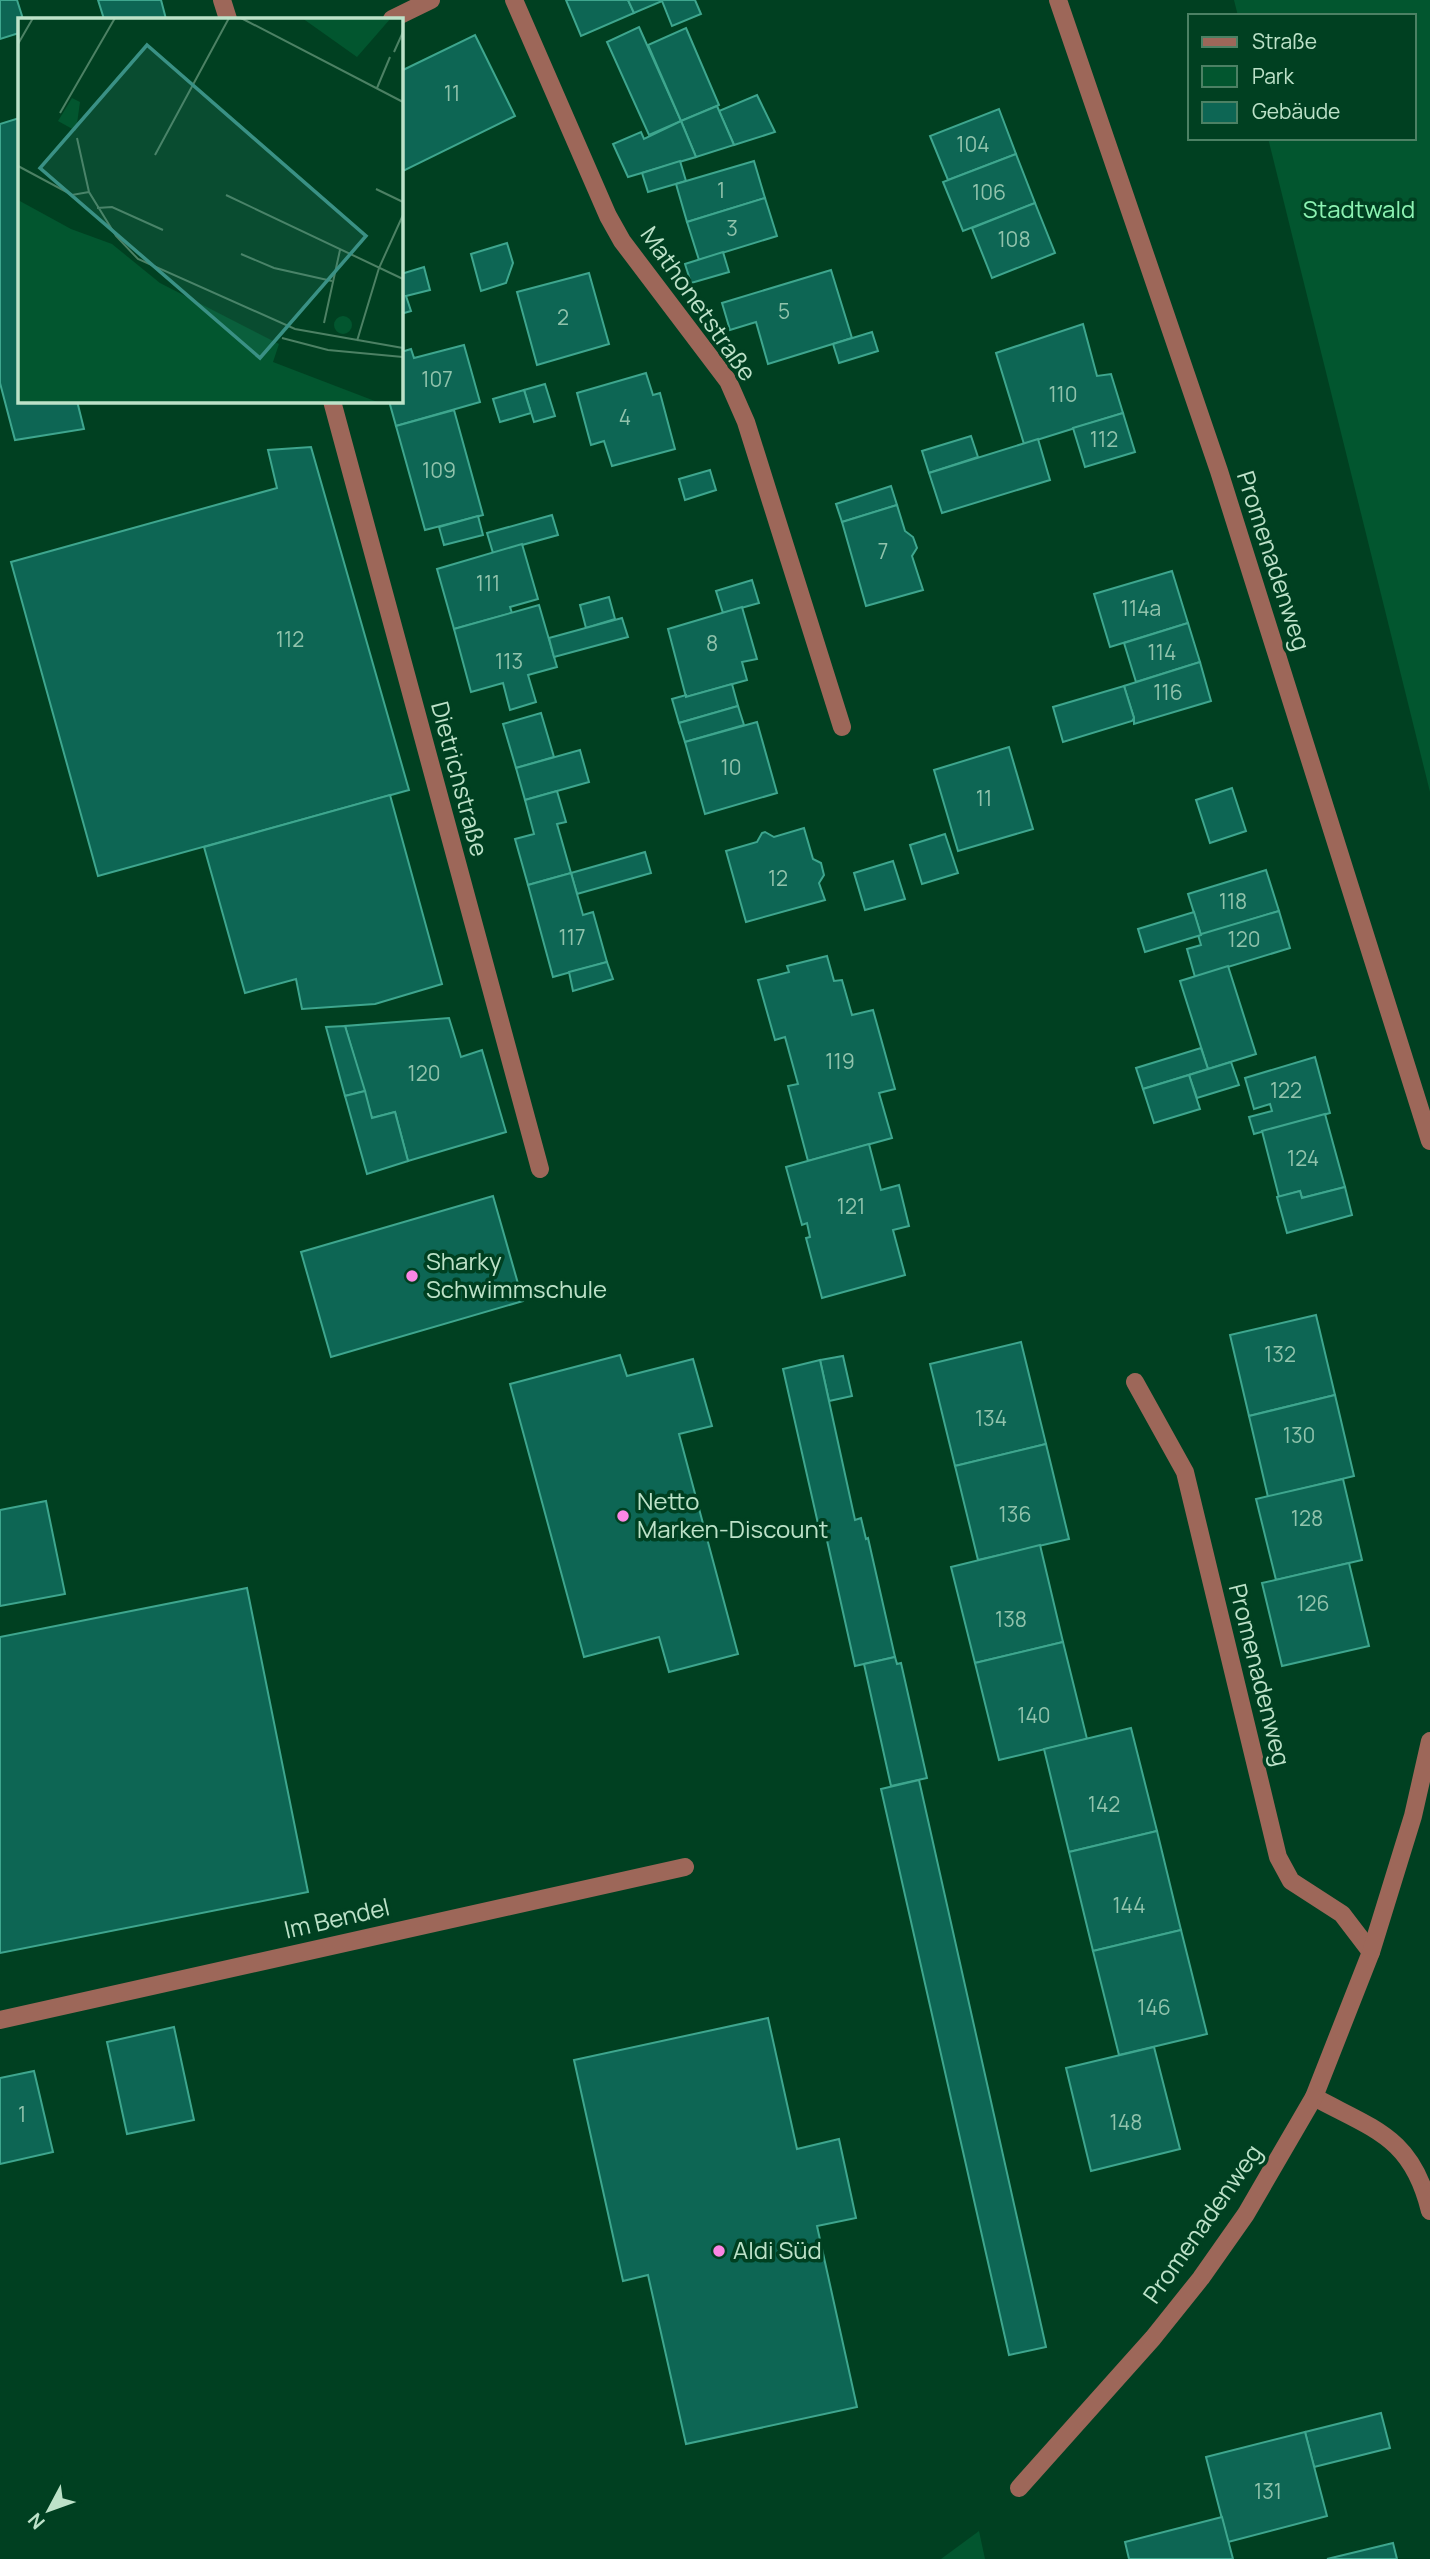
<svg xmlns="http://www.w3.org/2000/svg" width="1430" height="2559" font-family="Manrope,sans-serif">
<rect width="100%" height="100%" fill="#004021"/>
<g fill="#02562f">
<polygon points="1234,0 1430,0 1430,792 1268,138 1414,138 1414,16 1238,16"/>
<polygon points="979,2531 985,2559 941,2559"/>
</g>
<g fill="#0d6654" stroke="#3ea68e" stroke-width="2">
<polygon points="0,0 17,0 23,19 19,19 19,33 0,39"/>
<polygon points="98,0 161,0 166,19 104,19"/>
<polygon points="566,0 628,0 634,13 581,36"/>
<polygon points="628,0 695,0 701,14 672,26 662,1 634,13"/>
<polygon points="639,27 681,121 649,135 607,42"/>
<polygon points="686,28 719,105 681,121 648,45"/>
<polygon points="475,35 515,116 401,172 401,71"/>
<polygon points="757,95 775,132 734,145 719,111"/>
<polygon points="717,106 734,145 696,157 681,121"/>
<polygon points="999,109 1016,154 948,180 930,136"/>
<polygon points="19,118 19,401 77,401 84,429 15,440 0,383 0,124"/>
<polygon points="681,121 696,157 628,177 613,144 641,132 644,139"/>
<polygon points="1016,154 1035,203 963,231 943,182"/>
<polygon points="680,161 686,181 648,192 642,173"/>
<polygon points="754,161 765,198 687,222 676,184"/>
<polygon points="765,198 777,236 699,260 687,222"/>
<polygon points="1035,203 1055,253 992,278 972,228"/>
<polygon points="507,243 513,263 506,283 481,291 471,254"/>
<polygon points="723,252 729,272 691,283 685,264"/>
<polygon points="424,267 430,290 406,296 411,311 401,314 401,274"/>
<polygon points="831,270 852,338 768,364 756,322 730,330 722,303"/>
<polygon points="589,273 609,344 537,365 517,292"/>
<polygon points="1083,324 1097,376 1111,374 1123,413 1024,444 996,353"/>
<polygon points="872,332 878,351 839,363 833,344"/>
<polygon points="464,345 480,402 396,426 389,401 401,401 401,352 411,349 414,358"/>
<polygon points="646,373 653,395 660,393 675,449 612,466 604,441 591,445 577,393"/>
<polygon points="545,384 555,416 534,422 524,390"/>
<polygon points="524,390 531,413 500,422 493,399"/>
<polygon points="454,410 483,515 425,530 396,426"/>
<polygon points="1123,413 1135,452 1085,467 1073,428"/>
<polygon points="971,436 978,457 929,473 922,451"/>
<polygon points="1038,439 1050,480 942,513 929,473"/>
<polygon points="311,447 409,790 98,876 11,562 277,488 268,450"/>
<polygon points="710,470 716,490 685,500 679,479"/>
<polygon points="891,486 897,505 842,522 836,504"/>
<polygon points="897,505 905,531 913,537 917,548 912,556 923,590 866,606 842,522"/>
<polygon points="552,515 558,535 493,553 487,533"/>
<polygon points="478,516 483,535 444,545 439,527"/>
<polygon points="522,544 538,599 510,607 512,613 454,629 437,569"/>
<polygon points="1172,571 1188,623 1110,647 1094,594"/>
<polygon points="752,580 759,603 723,613 716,591"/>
<polygon points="609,597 615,619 586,628 580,605"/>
<polygon points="539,605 557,667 528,675 536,702 510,710 503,683 471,692 454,629"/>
<polygon points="742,607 757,659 742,662 747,680 686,697 668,629"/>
<polygon points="622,618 628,637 554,657 549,638"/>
<polygon points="1188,623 1200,662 1136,682 1124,643"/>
<polygon points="1200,662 1211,701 1134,724 1134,718 1124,686"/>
<polygon points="732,684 738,706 679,723 672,699 686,695 686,697"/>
<polygon points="1124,686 1134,718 1132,721 1063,742 1053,707"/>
<polygon points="738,706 744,725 685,742 679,723"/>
<polygon points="541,713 554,757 516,768 503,724"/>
<polygon points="757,722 777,793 705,814 685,742"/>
<polygon points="1009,747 1033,829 958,851 934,770"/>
<polygon points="580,750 589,782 525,800 516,768"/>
<polygon points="1232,788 1246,831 1210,843 1196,800"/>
<polygon points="557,791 566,822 557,824 571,873 528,885 515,839 534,834 525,800"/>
<polygon points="390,795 442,984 375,1004 302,1009 296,979 245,993 204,847"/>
<polygon points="804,828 813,859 821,863 824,875 819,883 825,900 746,922 726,851 757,842 762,833 765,832 774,837"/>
<polygon points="945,834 958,873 922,884 910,845"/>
<polygon points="645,852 651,873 577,894 571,873"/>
<polygon points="893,861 905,899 865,910 854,873"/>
<polygon points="1266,870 1279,911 1201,935 1188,894"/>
<polygon points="571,873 583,915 593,912 607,962 553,977 528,885"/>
<polygon points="1279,911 1290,948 1195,977 1187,949 1201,945 1198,935"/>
<polygon points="1194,912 1201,935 1145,952 1138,929"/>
<polygon points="827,956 834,981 842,980 852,1015 873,1010 895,1089 879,1093 892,1138 808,1161 788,1086 798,1084 785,1037 775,1040 758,980 789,972 787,966"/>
<polygon points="607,962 613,979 573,991 569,972"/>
<polygon points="1228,966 1256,1054 1208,1069 1180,981"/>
<polygon points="449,1018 461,1057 482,1050 506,1132 408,1161 395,1112 372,1118 345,1026"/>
<polygon points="345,1026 365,1091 345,1096 326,1027"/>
<polygon points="1201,1048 1208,1069 1143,1089 1136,1068"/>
<polygon points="1315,1057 1330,1113 1254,1134 1249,1117 1272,1111 1270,1104 1254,1109 1245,1078"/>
<polygon points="1231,1062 1239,1085 1197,1098 1189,1075"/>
<polygon points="1189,1075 1200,1109 1154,1123 1143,1089"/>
<polygon points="365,1091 372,1118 395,1112 408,1161 367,1174 345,1096"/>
<polygon points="1325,1114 1345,1187 1302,1198 1300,1191 1279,1197 1262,1131"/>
<polygon points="869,1144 881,1190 899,1185 909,1226 893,1230 905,1275 822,1298 806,1238 810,1237 807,1223 802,1225 786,1167"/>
<polygon points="1345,1187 1352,1215 1287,1233 1277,1197 1300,1191 1302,1198"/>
<polygon points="493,1196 523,1301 331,1357 301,1252"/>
<polygon points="1316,1315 1335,1395 1249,1416 1230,1335"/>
<polygon points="1021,1342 1046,1444 955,1466 930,1364"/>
<polygon points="620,1355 627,1376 693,1359 712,1426 679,1434 738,1654 669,1672 659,1637 584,1657 510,1384"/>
<polygon points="843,1356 852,1396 829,1401 820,1360"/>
<polygon points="820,1360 855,1520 861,1518 866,1539 868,1538 895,1657 855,1666 824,1527 819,1528 783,1369"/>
<polygon points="1335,1395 1354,1476 1268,1497 1249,1416"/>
<polygon points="1046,1444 1069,1539 978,1560 955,1466"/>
<polygon points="1343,1479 1362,1560 1276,1580 1256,1499"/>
<polygon points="46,1501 65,1594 0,1606 0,1510"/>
<polygon points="1040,1545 1063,1642 975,1663 951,1567"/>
<polygon points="1349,1563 1369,1646 1282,1666 1262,1583"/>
<polygon points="247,1588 308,1892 0,1953 0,1637"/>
<polygon points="1063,1642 1087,1739 999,1760 975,1663"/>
<polygon points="895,1657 897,1664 901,1663 927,1778 891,1786 864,1664"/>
<polygon points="1131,1728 1157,1831 1069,1852 1044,1749"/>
<polygon points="919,1780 1046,2347 1009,2355 881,1789"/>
<polygon points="1157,1831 1181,1930 1093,1951 1069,1852"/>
<polygon points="1181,1930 1207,2034 1119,2055 1093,1951"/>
<polygon points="768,2018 797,2149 839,2139 856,2218 817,2226 857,2407 686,2444 648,2275 623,2281 574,2060"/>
<polygon points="174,2027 194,2120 127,2134 107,2042"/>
<polygon points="1154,2047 1180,2149 1091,2171 1066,2068"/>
<polygon points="34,2071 53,2152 0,2164 0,2078"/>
<polygon points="1381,2413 1390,2448 1314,2467 1305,2432"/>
<polygon points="1305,2432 1327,2516 1228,2542 1206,2457"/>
<polygon points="1222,2517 1233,2559 1129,2559 1125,2542"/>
<polygon points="1393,2543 1397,2559 1327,2559"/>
</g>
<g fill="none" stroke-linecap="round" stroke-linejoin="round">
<g stroke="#9d6759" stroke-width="18">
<polyline points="222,0 228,19"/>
<polyline points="514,0 608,216 622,241 728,381 746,422 842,727"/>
<polyline points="1058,0 1219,471 1430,1141"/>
<polyline points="392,19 431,0"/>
<polyline points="332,401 540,1169"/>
<polyline points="1135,1382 1185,1472 1278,1857 1291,1881 1342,1914 1371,1952"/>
<polyline points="0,2020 685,1867"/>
<path d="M1314,2097C1375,2130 1412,2137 1430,2211"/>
<polyline points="1019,2488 1153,2338 1201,2278 1246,2214 1314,2097 1371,1952 1413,1816 1430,1741"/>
</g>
</g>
<g fill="#fc86e4" stroke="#004021" stroke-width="2.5">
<circle cx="412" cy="1276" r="7"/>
<circle cx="623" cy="1516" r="7"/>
<circle cx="719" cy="2251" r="7"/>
</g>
<g text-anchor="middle" stroke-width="7" stroke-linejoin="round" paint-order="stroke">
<g font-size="21" fill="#91c3ac">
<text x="452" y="101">11</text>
<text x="973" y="152">104</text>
<text x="721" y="198">1</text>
<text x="989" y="200">106</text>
<text x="732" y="236">3</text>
<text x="1014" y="247">108</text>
<text x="784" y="319">5</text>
<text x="563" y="325">2</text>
<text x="437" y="387">107</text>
<text x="1063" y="402">110</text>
<text x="625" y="425">4</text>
<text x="1104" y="447">112</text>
<text x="439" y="478">109</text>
<text x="883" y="559">7</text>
<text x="488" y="591">111</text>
<text x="1141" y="616">114a</text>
<text x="290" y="647">112</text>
<text x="712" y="651">8</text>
<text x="1162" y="660">114</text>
<text x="509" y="669">113</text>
<text x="1168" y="700">116</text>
<text x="731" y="775">10</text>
<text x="984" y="806">11</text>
<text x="778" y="886">12</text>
<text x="1233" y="909">118</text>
<text x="572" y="945">117</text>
<text x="1244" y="947">120</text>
<text x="840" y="1069">119</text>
<text x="424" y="1081">120</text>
<text x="1286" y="1098">122</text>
<text x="1303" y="1166">124</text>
<text x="851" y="1214">121</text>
<text x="1280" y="1362">132</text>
<text x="991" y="1426">134</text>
<text x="1299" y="1443">130</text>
<text x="1015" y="1522">136</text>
<text x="1307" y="1526">128</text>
<text x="1313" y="1611">126</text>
<text x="1011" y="1627">138</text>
<text x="1034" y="1723">140</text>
<text x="1104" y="1812">142</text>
<text x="1129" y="1913">144</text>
<text x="1154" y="2015">146</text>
<text x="22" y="2122">1</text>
<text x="1126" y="2130">148</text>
<text x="1268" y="2499">131</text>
</g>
<g font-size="24" fill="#8cf3b3" stroke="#004021">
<text x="1359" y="218">Stadtwald</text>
</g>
<g font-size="24" fill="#bde2c9" stroke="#004021">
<text transform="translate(698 304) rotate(55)" y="8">Mathonetstraße</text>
<text transform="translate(1273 561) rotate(72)" y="8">Promenadenweg</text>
<text transform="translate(459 779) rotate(75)" y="8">Dietrichstraße</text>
<text transform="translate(1259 1675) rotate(76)" y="8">Promenadenweg</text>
<text transform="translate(337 1919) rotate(-13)" y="8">Im Bendel</text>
<text transform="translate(1203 2224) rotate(-55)" y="8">Promenadenweg</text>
</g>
<g font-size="24" fill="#bde2c9" stroke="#004021" text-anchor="start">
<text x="426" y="1270">Sharky<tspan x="426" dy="28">Schwimmschule</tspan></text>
<text x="637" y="1510">Netto<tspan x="637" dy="28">Marken-Discount</tspan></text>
<text x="733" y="2259">Aldi Süd</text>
</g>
</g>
<g transform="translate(18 18)">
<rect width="385" height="385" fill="#004021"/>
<path d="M284,0H373L339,39ZM54,80L62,84L58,113L40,103ZM0,182L53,211L94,226L142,265L261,326L255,344L362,385H0ZM316 307a9 9 0 1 1 18 0a9 9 0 1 1-18 0Z" fill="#02562f"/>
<path fill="none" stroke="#4c8164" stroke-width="2" d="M223,0L385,84M0,26L15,0M376,34L385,14M359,70L372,39M42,95L97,0M59,120L71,174L98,218L120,241L277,311L385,330M137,137L211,0M0,148L54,177L71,174M358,171L385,184M208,177L385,261M79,190L94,189L145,212M223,236L256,250L314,263M306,305L322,232M264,320L310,332L385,339M339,323L361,250L385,197"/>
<path fill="#3a9185" fill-opacity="0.15" stroke="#3a9185" stroke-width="3.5" d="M129,27L348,218L242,340L22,150Z"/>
<rect width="385" height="385" fill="none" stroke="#bde2c9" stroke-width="3.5"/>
</g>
<rect x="1188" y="14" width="228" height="126" fill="#004021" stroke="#4c8164" stroke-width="2"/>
<rect x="1202" y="37" width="35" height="10" fill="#9d6759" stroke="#4c8164" stroke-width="2"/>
<text x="1252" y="49" font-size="21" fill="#bde2c9">Straße</text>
<rect x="1202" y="66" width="35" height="21" fill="#02562f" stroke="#4c8164" stroke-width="2"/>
<text x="1252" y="84" font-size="21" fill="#bde2c9">Park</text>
<rect x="1202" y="102" width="35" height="21" fill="#0d6654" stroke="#4c8164" stroke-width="2"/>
<text x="1252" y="119" font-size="21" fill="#bde2c9">Gebäude</text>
<g transform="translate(49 2510) rotate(229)" stroke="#004021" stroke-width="5" paint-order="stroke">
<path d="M0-5L12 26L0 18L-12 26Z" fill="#bde2c9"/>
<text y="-10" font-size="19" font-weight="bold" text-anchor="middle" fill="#bde2c9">N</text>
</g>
</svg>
